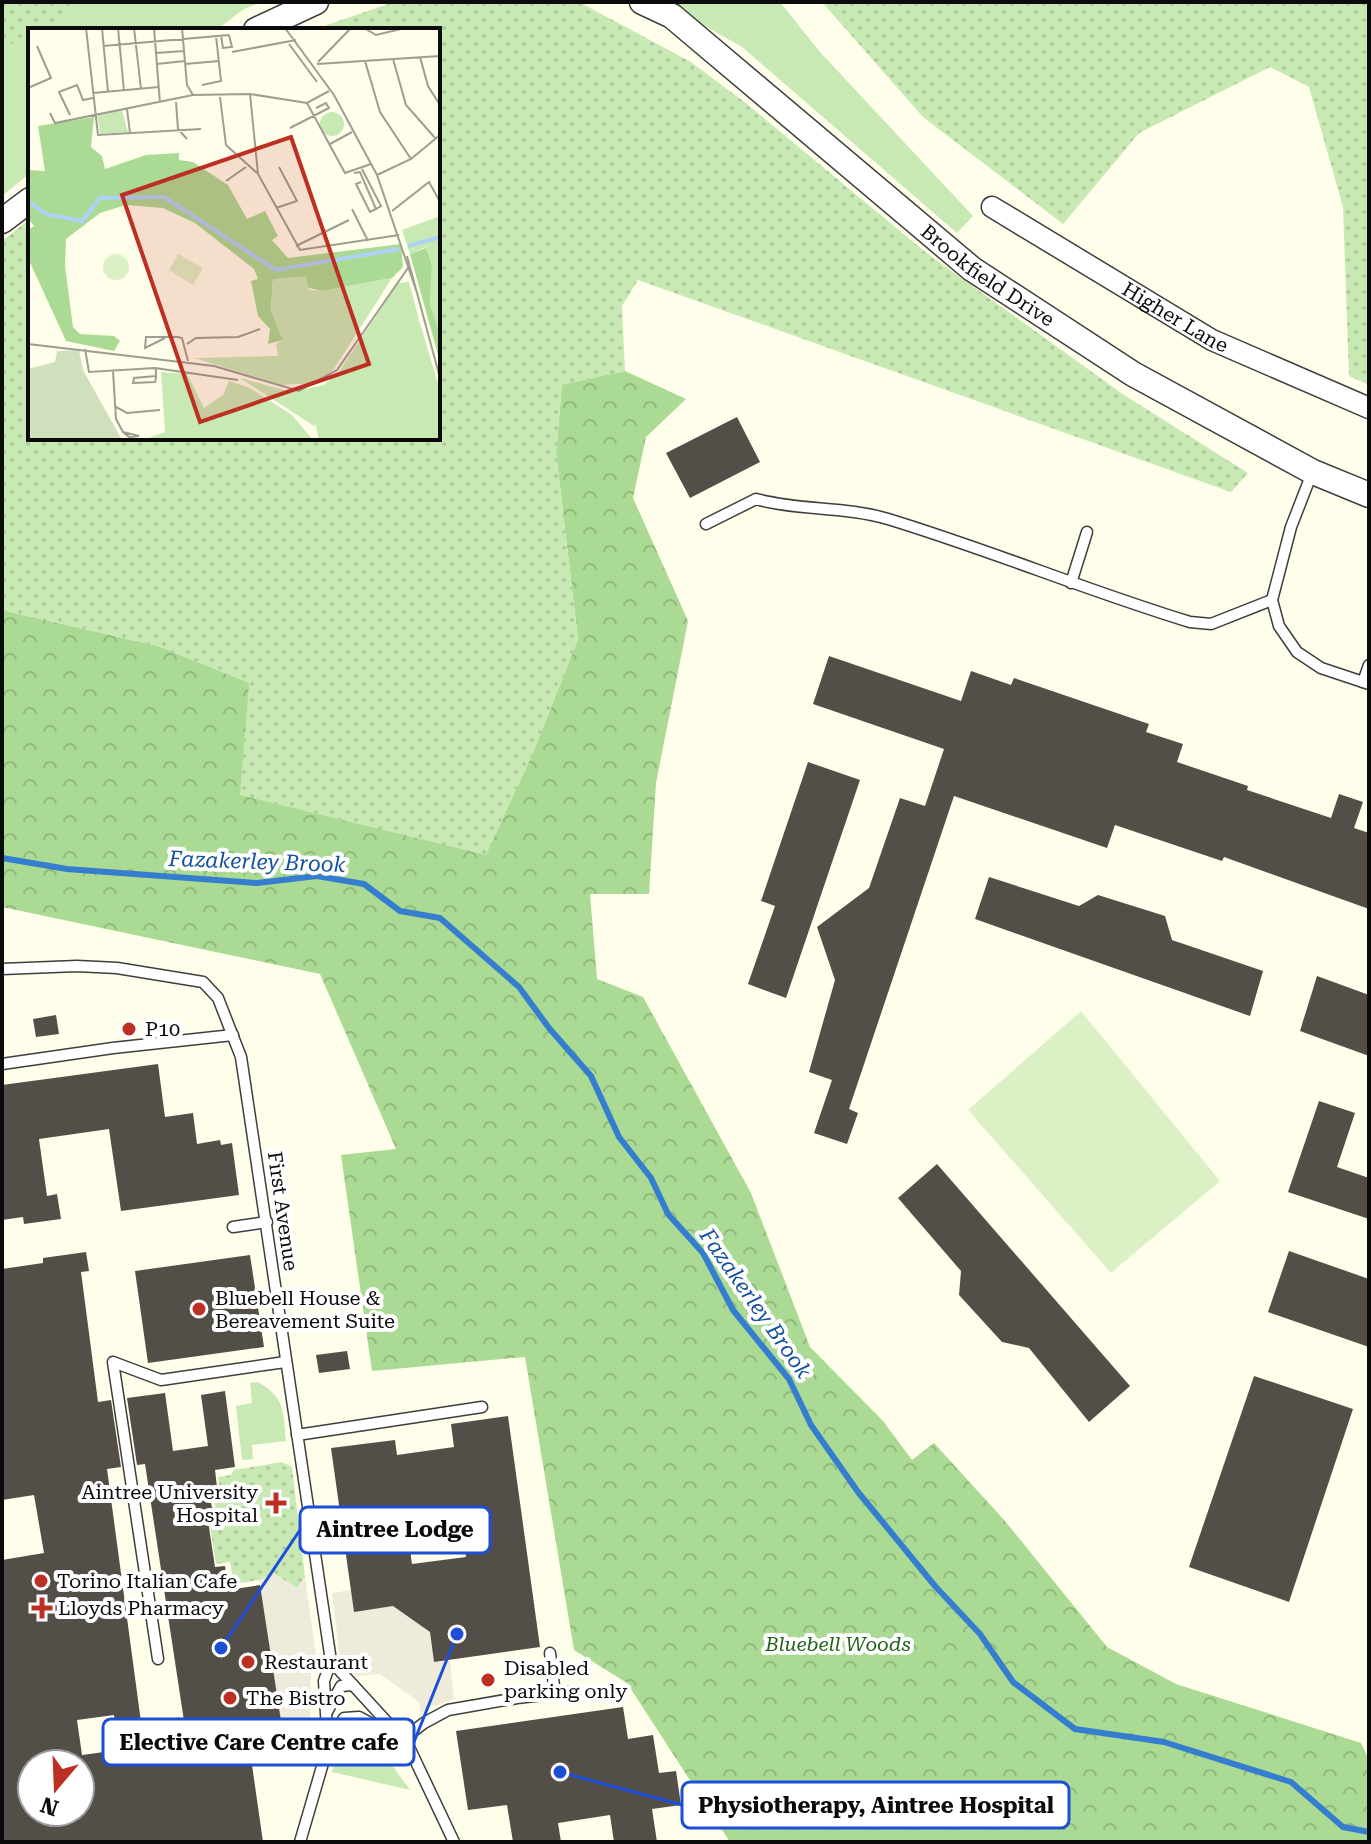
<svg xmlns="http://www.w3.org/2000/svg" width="1371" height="1844" font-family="'Roboto Serif',serif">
<defs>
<pattern id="forest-crowns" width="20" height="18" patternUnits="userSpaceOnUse" patternTransform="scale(2)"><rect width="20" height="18" fill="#aada93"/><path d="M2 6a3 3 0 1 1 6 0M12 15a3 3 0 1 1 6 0" fill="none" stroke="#91ba7d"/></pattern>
<pattern id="park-dots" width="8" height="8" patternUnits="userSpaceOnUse" patternTransform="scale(2)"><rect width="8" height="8" fill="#c9e9b4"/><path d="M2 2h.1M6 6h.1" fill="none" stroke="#abc699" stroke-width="1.8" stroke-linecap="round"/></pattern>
</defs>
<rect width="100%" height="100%" fill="#fffeea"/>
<g fill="#c9e9b4">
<polygon points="75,2 262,2 244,9 216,30 39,30"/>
<polygon points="663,2 780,2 820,52 973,216 957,233 742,47"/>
<polygon points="30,35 30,173 2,196 2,49"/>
<path d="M258,1382C286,1398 283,1412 286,1441L252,1445L253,1459L242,1460L236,1406L252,1403L250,1383Z"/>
<polygon points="354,1727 368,1732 410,1790 332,1772 340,1743 349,1728"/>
</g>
<polygon fill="url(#forest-crowns)" points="625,371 686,399 646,437 633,498 688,621 656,783 649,894 590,894 597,979 643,997 751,1193 810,1347 883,1421 912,1460 934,1443 1005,1521 1107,1647 1176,1684 1361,1743 1369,1760 1369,1842 730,1842 627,1683 574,1650 525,1357 372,1371 341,1155 396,1149 320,974 2,907 2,610 158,646 250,683 486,854 532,755 578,639 556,453 562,384"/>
<g fill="url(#park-dots)">
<path d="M2,2H75C62,14 49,30 30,30V35L2,49Z"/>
<polygon points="394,2 579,2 691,62 747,104 924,251 1124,395 1248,473 1231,492 638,280 622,306 625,371 562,385 556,453 578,639 532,755 486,855 240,795 249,683 158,646 2,610 2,241 30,219 30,438 438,438 438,30 312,30"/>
<polygon points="822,2 1369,2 1369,385 1349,376 1343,207 1309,87 1270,67 1139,133 1063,224 923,117"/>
<polygon points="282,1462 292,1467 305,1577 297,1588 273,1573 260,1580 234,1584 230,1562 216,1564 209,1519 217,1517 214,1499 221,1498 218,1477 231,1475 234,1470"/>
</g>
<polygon fill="#dcf0c6" points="1081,1011 1220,1181 1111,1273 968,1110"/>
<g fill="#eeebda">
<polygon points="273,1573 297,1588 305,1577 316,1655 311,1672 310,1724 318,1734 284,1740 260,1585 260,1580"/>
<polygon points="351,1590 354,1611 393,1606 430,1632 434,1661 450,1660 454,1699 429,1708 421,1713 419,1702 380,1674 358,1676 344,1668 340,1659 332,1593"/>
</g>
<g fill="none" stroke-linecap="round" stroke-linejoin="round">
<polyline stroke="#347dcf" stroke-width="6" points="2,858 67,869 257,883 317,876 364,884 400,911 440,918 519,987 549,1028 591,1076 619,1137 651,1178 668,1214 703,1253 733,1310 789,1379 811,1425 858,1492 935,1586 980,1634 1013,1682 1075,1729 1164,1742 1291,1782 1343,1827 1369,1832"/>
</g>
<g fill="#544e48" fill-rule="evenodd">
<polygon points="737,417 760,462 690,498 666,453"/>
<polygon points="829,656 961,701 971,671 1011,685 1014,678 1149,724 1146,732 1183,744 1177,762 1248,786 1247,790 1331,818 1339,794 1363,802 1354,828 1369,833 1369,909 1224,857 1222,861 1115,825 1107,848 954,796 849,1109 858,1113 847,1144 814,1133 832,1080 809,1072 835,980 817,927 869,888 900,798 925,806 944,749 813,704"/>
<polygon points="808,762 860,780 786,998 748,984 775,906 761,901"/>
<polygon points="989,877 1079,906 1098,895 1165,916 1172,940 1263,971 1250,1016 975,919"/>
<polygon points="1317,976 1369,995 1369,1056 1300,1031"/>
<polygon points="56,1015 59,1034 36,1037 33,1019"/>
<polygon points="158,1064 165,1117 193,1113 197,1144 220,1140 221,1145 232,1143 239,1195 121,1211 109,1129 39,1139 47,1196 57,1194 61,1219 24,1224 23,1217 2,1220 2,1085"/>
<polygon points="1319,1101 1355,1113 1337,1167 1369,1178 1369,1219 1288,1192"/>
<polygon points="937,1164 1130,1386 1089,1422 1029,1348 1002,1342 959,1295 961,1271 898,1198"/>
<polygon points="1289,1251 1369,1279 1369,1347 1268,1312"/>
<path d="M86,1252L89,1271L81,1272L98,1402L111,1400L121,1467L107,1469L143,1737L180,1732L178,1717L184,1721L145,1464L137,1465L127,1398L165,1393L173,1451L208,1446L201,1395L225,1391L235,1467L215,1470L218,1495L210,1497L213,1513L207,1514L215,1567L225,1566L228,1590L260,1585L284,1740L249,1744L263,1842H2V1560L44,1553L34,1495L2,1500V1269L43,1263V1258ZM114,1715L119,1750L82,1755L77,1720ZM32,1764H80V1812H32Z"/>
<polygon points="250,1255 264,1347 148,1363 135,1271"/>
<polygon points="347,1351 350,1369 319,1373 316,1355"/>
<polygon points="1254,1376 1353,1409 1289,1602 1189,1567"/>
<path d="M508,1416L540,1647L434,1662L430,1632L393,1606L354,1612L331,1448L395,1440L397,1455L454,1447L451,1424ZM460,1513L466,1557L412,1564L406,1520Z"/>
<polygon points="623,1707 628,1739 653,1735 659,1773 676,1771 681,1805 652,1809 657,1842 614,1842 610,1815 558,1823 561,1842 513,1842 507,1805 468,1810 456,1731"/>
</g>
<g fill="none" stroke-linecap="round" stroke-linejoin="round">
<defs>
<g id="service">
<polyline points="1312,473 1291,527 1272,600 1279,626 1297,652 1321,668 1369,684"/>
<path d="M706,524L756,499C799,511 845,506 888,519C990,550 1088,591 1190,622L1211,624L1272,600"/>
<polyline points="1071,583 1087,532"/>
<polyline points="1363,682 1369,665"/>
<polyline points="2,969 77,966 117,968 203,982 218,998 241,1057 331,1661 324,1681 328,1746 300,1842"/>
<polyline points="2,1064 113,1048 233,1035"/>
<polyline points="233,1227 267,1222"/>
<polyline points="297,1435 482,1407"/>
<polyline points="550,1653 555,1694"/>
<polyline points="158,1659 113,1362 161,1380 285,1362"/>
<polyline points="331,1661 408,1745 454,1842"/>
<polyline points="327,1712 341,1686 353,1685"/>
<polyline points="403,1739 424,1723 448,1710 517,1698 578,1691"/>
<polyline points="329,1744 344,1718 359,1717 396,1737"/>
</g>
<g id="minor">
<path id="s1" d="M992,207L1212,340L1369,408"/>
</g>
<g id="tertiary">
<path id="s2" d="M642,2L672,16L972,269L1133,374L1313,472L1369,495"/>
<polyline points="256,30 316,2"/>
<polyline points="2,221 30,200"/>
</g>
</defs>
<use href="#service" stroke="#3e3e3e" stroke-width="13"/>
<use href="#minor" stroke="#3e3e3e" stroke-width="23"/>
<use href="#tertiary" stroke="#3e3e3e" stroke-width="27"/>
<use href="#service" stroke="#fff" stroke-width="10"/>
<use href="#minor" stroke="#fff" stroke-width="20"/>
<use href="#tertiary" stroke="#fff" stroke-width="24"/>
</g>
<g fill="#bd2f22" stroke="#fff" stroke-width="3">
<circle cx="129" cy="1029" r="8"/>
<circle cx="199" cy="1309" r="8"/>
<path d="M272 1491h8v8h8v8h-8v8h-8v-8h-8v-8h8z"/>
<circle cx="41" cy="1581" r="8"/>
<path d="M38 1596h8v8h8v8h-8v8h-8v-8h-8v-8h8z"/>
<circle cx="248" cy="1662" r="8"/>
<circle cx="488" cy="1680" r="8"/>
<circle cx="230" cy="1698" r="8"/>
</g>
<g text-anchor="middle" stroke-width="8" stroke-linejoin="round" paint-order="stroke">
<g font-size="20" fill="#0b0b0b" stroke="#fff">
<text dy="7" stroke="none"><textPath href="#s2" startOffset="442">Brookfield Drive</textPath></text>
<text dy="7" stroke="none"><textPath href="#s1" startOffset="214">Higher Lane</textPath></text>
<text transform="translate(283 1211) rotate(82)" y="7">First Avenue</text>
</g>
<g font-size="20" fill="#0b0b0b" stroke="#fff" text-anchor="start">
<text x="145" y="1036">P10</text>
<text x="215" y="1305">Bluebell House &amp;<tspan x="215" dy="23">Bereavement Suite</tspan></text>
<text x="258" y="1499" text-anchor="end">Aintree University<tspan x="258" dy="23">Hospital</tspan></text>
<text x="57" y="1588">Torino Italian Cafe</text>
<text x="58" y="1615">Lloyds Pharmacy</text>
<text x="264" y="1669">Restaurant</text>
<text x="504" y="1675">Disabled<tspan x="504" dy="23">parking only</tspan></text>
<text x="246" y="1705">The Bistro</text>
</g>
<g font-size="20" font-style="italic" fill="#21631c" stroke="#fff">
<text x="838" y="1651">Bluebell Woods</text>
</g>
<g font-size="22" font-style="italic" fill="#14509e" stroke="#fff">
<text transform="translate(257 861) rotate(2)" y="8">Fazakerley Brook</text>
<text transform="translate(756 1303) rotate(55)" y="8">Fazakerley Brook</text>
</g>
</g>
<g transform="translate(28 28)">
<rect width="412" height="412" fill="#fffeea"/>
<path d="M94,82L100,104L72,106L69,86ZM292 96a12 12 0 1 1 24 0a12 12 0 1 1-24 0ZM412,213V305L402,277L404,237L397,217ZM381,254L391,292L358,309L334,335L312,376L286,398L212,350L263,364L296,357L310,345L370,255Z" fill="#c9e9b4"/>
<path d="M66,89L63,119L74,128L77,141L118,127L151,125V132L165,134L200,157L219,191L237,183L250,208L244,212L260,230L373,216L375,239L364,250L294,263L245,251L243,282L255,312L240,316L242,301L230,288L223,253L230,251L226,241L167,195L135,180L98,177L72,185L38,211L37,238L45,299L52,306L86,308L92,313L86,323L38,313L0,230V202L6,198L0,190V142L17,143L10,98ZM398,220L404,237L402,277L412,305V334L382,226Z" fill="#aada93"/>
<path d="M51,322L55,342L94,412H0V341L27,334L29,323Z" fill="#d0e0bc"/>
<path d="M412,188V213L382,226L374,202ZM278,248L281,262L294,263L364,250L306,341L289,355L253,357L167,330L250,328L248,316L255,312L243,282L245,251ZM391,292L412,363V412H291L287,394L312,376L334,335L358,309ZM133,344L159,346L176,380L195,367L201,353L222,360L264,387L285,412H115L137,404Z" fill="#c9e9b4"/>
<path d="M75 239a13 13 0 1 1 26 0a13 13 0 1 1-26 0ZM150,226L175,240L165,257L141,242Z" fill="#dcf0c6"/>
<path fill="none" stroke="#aed2f7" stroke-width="4" d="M0,173L18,186L54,193L72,170L136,169L248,242L371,221M380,218L412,209"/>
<path fill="none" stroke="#9d9d91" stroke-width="2" d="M58,0L70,107L173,101M74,0L80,64M90,0L96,63M106,0L113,61M126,0L132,75M154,0L159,57L165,67L222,66L279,75L301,63M257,0L306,67L349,147L388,262M336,0L348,7L377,0M193,8L195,20L204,19L201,7M261,16L289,54M75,18L201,7M204,24L268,12M128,25L156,23M392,29L400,58L412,77M365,31L378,77L408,111M337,33L352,84L383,131M290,34L323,0M129,36L157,33M157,36L191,33M289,36L412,28M174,57L193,53L188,8M0,60L23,50L9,18M65,65L131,59M222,66L230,146L272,222L371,207M192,69L198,117L229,145M148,74L150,101L159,111M279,75L317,145L343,136M99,81L102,105M22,85L27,95L165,67M42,87L31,64L49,57L55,72L65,70M262,100L301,80L298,75L288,80M302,116L324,104M334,141L353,178L348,181M326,145L332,144L348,181L342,184L328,156L333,154M349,147L383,131L412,107M198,153L218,139M248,180L269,173L251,139M324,181L340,213M364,183L401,154L412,174M268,218L321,192M379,228L412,350M137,310L117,320L118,309H150L154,310L160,333M0,316L186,338L271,363L309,342L380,240M159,316L168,310L210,309L232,301M57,321L61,344L127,340L210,352M127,340L128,343V350L127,354L105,355L106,350L128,348M85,343L88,391L95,404L101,409L111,408L95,404M88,379L99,385L132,382"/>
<path fill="#bd2f22" fill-opacity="0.15" stroke="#bd2f22" stroke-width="4" d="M263,109L341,336L172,394L94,167Z"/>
<rect width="412" height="412" fill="none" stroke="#0b0b0b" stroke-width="4"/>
</g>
<path fill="none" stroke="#1d4ed8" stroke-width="3" d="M221 1648L300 1530M457 1634L414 1742M560 1772L682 1805"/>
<g fill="#1d4ed8" stroke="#fff" stroke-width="3">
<circle cx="221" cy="1648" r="8"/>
<circle cx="457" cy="1634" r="8"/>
<circle cx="560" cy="1772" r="8"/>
</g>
<g fill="#fff" stroke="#1d4ed8" stroke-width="3">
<rect x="300" y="1507" width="190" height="46" rx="8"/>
<rect x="103" y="1719" width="311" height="46" rx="8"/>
<rect x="682" y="1782" width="387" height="46" rx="8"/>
</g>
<g font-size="22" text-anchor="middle" font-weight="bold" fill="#0b0b0b">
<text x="395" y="1537">Aintree Lodge</text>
<text x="259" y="1750">Elective Care Centre cafe</text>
<text x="876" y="1813">Physiotherapy, Aintree Hospital</text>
</g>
<rect width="1371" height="1844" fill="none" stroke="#0b0b0b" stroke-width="8"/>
<g transform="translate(56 1788) rotate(199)"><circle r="38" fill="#ffffff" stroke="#9d9d9d" stroke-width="2"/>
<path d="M0-6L14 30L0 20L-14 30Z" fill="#bd2f22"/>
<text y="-12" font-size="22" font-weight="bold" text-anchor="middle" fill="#0b0b0b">N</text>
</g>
</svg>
